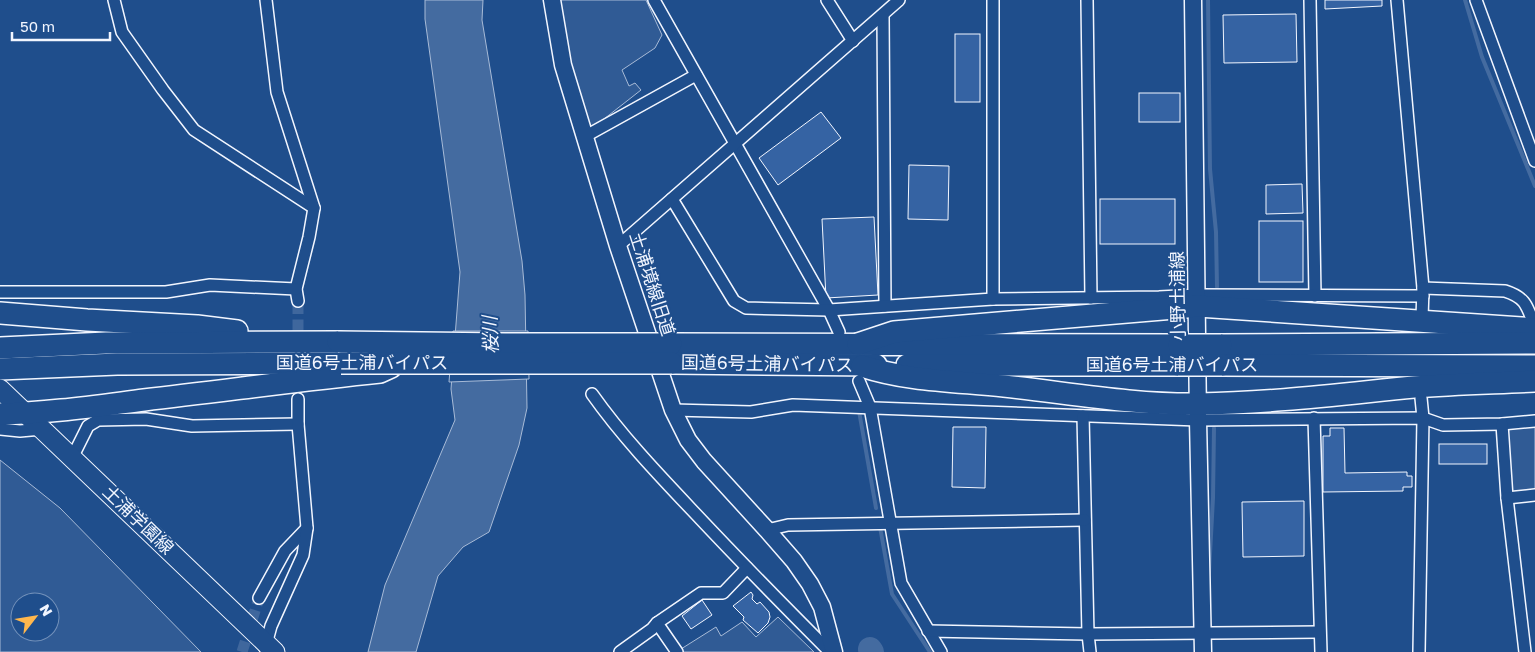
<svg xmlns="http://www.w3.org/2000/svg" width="1535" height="652" font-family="'Golos Text','Noto Sans JP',sans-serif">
<rect width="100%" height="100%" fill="#1f4e8c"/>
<g fill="#305b95" stroke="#a8bbd7" fill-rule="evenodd">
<polygon points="556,0 646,0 662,35 655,48 622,70 629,86 635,83 641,90 586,133"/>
<polygon points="1535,425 1535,492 1510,495 1505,427"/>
<path d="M0,460L60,508L201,652H0ZM20,602H50V632H20Z"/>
<polygon points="778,617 814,652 683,652 681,649 716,627 721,636 742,622 756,637"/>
</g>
<polygon fill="#446ba0" stroke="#a8bbd7" points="425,0 483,0 482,20 522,261 525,295 527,408 519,445 489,532 463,547 438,576 416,652 368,652 385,585 455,420 451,389 460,272 425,19"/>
<polygon fill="#1f4e8c" stroke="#a8bbd7" points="453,331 528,331 529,379 449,382"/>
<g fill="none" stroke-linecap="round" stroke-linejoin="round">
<g stroke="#446ba0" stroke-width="4">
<polyline points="1208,0 1210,169 1216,232 1217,287"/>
<polyline points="1465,0 1482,57 1535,186"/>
<polyline points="859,411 876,508"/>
<polyline points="880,527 892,594 930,652"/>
<polyline points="1209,573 1213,498 1214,428"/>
</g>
<polyline stroke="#446ba0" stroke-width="24" points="870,649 872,652"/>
</g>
<g fill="#3563a3" stroke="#f2f6ff">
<polygon points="1325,0 1382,0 1382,6 1325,9"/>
<polygon points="1296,14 1297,62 1224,63 1223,15"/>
<rect x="955" y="34" width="25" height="68"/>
<rect x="1139" y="93" width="41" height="29"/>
<polygon points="821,112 841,138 778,185 759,158"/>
<polygon points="909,165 949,166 948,220 908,219"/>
<polygon points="1302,184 1303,213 1266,214 1266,185"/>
<rect x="1100" y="199" width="75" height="45"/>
<polygon points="874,217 878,295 826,298 822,219"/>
<rect x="1259" y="221" width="44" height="61"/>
<polygon points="953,427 986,427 985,488 952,487"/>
<polygon points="1330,428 1344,428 1345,473 1407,472 1407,476 1412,476 1412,487 1403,487 1403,491 1323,492 1323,436 1330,436"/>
<rect x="1439" y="444" width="48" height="20"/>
<polygon points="1304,501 1304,556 1243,557 1242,502"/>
<polygon points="751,592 753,595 752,599 757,604 760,602 769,612 770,617 768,623 758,633 743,620 744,617 733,606"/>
<polygon points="702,600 712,615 691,629 682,616"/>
</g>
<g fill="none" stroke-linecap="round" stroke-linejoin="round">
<g stroke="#3f679d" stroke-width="11" stroke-dasharray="11 5.5" stroke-linecap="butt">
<polyline points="298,347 298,301"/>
<polyline points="242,652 259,598"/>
</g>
<defs>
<g id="street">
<polyline points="114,0 122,32 163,90 194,130 314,208"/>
<polyline points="266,0 277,92 314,208 309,237 296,289 298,301"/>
<polyline points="654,0 829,310 839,332"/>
<polyline points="827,0 853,41"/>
<polyline points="1087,0 1091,298"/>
<polyline points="1310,0 1315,296"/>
<polyline points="1397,0 1423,288 1422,318"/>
<polyline points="1476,0 1535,161"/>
<polyline points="883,15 885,306"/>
<polyline points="584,137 696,75"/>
<polyline points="672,199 734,301 746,308 829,310 993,299 1159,297 1198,295 1423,296"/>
<polyline points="618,246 899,0"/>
<path d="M1423,288L1505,291C1527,298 1527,307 1535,327"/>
<polyline points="0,292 166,292 210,285 296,289"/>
<polyline points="993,299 993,0"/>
<polyline points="859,381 870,407 901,583 941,652"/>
<path d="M592,394C621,435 656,472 691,509C737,558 783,605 830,652"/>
<polyline points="673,410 751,412 793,405 1198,420 1423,418 1443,425 1502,424 1535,421"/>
<polyline points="1083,416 1088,634 1090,652"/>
<polyline points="1314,418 1321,652"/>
<polyline points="1502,424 1507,498 1525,652"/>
<polyline points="0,429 20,431 42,429"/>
<polyline points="72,458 88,426 98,420 146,419 192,426 298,424"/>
<polyline points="1507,498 1535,495"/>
<polyline points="767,530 788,525 1085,520"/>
<polyline points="259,598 285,551 307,528"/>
<polyline points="657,623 677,652"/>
<polyline points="928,631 1088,634 1319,632"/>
<polyline points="265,648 271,626 303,555 307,528 298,424 298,399"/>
<polyline points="620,652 652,629 657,623 701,593 723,593 747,568"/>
<polyline points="1419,652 1423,418 1421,398"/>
</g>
<g id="secondary">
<polyline points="552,0 563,65 618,246 673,410 688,440 704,461 767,530 794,561 810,584 822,607 834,652"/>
<polyline points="1193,0 1198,420 1203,652"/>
</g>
<polyline id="primary" points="0,389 275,652"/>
<g id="highway">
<polyline points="0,313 87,320 197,326 237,331"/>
<polyline points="671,344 1179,345"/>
<polyline points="858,344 894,332 1198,306 1535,329"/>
<polyline points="1221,345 1535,343"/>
<polyline points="0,348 106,343 338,342"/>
<polyline points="672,363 876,365"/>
<polyline points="907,365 1178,365"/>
<polyline points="1222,365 1535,366"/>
<path d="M862,366C907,381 956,381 1004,386C1069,393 1134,405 1199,404C1271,403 1342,394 1414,387C1454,384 1495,383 1535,381"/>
<polyline points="0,369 117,364 341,363"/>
<path d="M0,414C49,413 96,406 144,400C223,391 301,380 380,372L391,367"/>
</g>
</defs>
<use href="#street" stroke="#f2f6ff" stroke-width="14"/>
<use href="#secondary" stroke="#f2f6ff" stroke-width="19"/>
<use href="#primary" stroke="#f2f6ff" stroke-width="21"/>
<use href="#highway" stroke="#f2f6ff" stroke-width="24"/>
<use href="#street" stroke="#1f4e8c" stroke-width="11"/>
<use href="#secondary" stroke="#1f4e8c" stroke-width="16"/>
<use href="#primary" stroke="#1f4e8c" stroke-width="19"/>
<use href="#highway" stroke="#1f4e8c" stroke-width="21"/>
<defs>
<g id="highway-bridge">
<polyline points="338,342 505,344 671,344"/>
<polyline points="1179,345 1221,345"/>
<polyline points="341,363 672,363"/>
<polyline points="1178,365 1222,365"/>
</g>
</defs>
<use href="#highway-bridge" stroke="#f2f6ff" stroke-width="24" stroke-linecap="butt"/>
<use href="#highway-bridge" stroke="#1f4e8c" stroke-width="21"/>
</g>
<g text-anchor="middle" stroke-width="4" stroke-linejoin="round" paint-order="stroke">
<g font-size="18" fill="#f2f6ff" stroke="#1f4e8c">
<text transform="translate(652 284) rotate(72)" y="6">土浦境線旧道</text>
<text transform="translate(1178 296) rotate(-91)" y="6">小野土浦線</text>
<text x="362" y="369">国道6号土浦バイパス</text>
<text transform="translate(767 364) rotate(1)" y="6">国道6号土浦バイパス</text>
<text x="1172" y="371">国道6号土浦バイパス</text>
<text transform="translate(138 520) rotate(44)" y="6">土浦学園線</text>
</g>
<g font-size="19" font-style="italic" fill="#f2f6ff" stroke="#1f4e8c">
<text transform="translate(490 335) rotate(-92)" y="7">桜川</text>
</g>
</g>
<g transform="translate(35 617) rotate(59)"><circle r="24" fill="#1f4e8c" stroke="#7391ba"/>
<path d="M0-4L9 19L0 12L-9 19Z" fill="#ffb74d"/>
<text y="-8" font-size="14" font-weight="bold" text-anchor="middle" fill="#f2f6ff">N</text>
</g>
<path d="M12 32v8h98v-8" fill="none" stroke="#f2f6ff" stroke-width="2.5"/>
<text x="20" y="32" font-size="15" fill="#f2f6ff" stroke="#1f4e8c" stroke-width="4" paint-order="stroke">50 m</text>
</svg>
